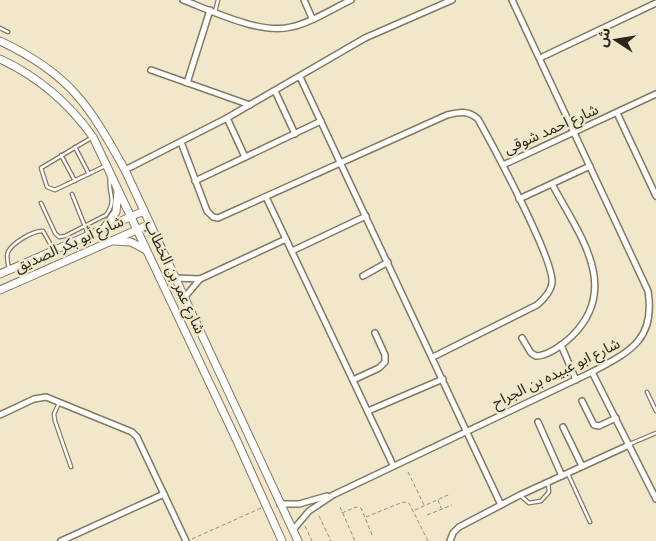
<svg xmlns="http://www.w3.org/2000/svg" width="656" height="541" font-family="'Titillium Web','Noto Sans Arabic',sans-serif">
<rect width="100%" height="100%" fill="#f1e8cc"/>
<g fill="none" stroke-linecap="round" stroke-linejoin="round">
<defs>
<g id="lane">
<polyline points="215,12 218,0"/>
<polyline points="0,28 8,32"/>
<polyline points="91,138 41,168 47,187 55,190 105,166"/>
<polyline points="75,147 89,174"/>
<polyline points="61,155 75,181"/>
<polyline points="72,194 88,234"/>
<path d="M41,203L55,233L59,237L65,236L106,215C118,199 107,193 110,176"/>
<path d="M9,269C8,264 6,257 8,252C12,243 34,230 43,231L53,249"/>
<polyline points="647,392 656,411"/>
<polyline points="59,403 54,414 55,421 71,467"/>
<polyline points="630,444 656,433"/>
<polyline points="568,474 590,522"/>
<polyline points="521,496 529,503 541,501 549,492 548,482"/>
</g>
<g id="street">
<path d="M183,0C212,11 261,35 291,27C311,23 332,9 351,0"/>
<polyline points="304,0 312,18"/>
<polyline points="540,58 656,3"/>
<polyline points="151,70 250,105"/>
<polyline points="300,77 501,505"/>
<polyline points="187,83 210,10"/>
<polyline points="275,91 295,134"/>
<polyline points="617,113 656,196"/>
<polyline points="227,118 245,157"/>
<path d="M181,142L207,211L213,217L218,218L447,115C459,112 468,110 478,119C492,144 555,261 552,283C551,292 544,299 537,305L433,357"/>
<polyline points="503,165 656,94"/>
<polyline points="125,170 227,118 365,38 452,0"/>
<polyline points="195,181 321,121"/>
<polyline points="266,197 393,465"/>
<polyline points="519,199 590,166"/>
<polyline points="292,251 366,216"/>
<polyline points="363,276 388,262"/>
<polyline points="175,278 200,279 286,239"/>
<polyline points="184,298 200,279"/>
<path d="M522,338L531,353L536,356C548,356 564,344 572,336C622,287 578,233 552,184"/>
<polyline points="561,345 576,380"/>
<polyline points="592,372 656,499"/>
<polyline points="353,380 379,368 385,362 385,355 375,333"/>
<polyline points="582,401 594,425 599,426 616,418"/>
<polyline points="368,411 443,379"/>
<polyline points="0,415 34,399 46,397 132,432 137,437 186,541"/>
<polyline points="538,422 562,476"/>
<polyline points="563,427 582,466"/>
<polyline points="280,504 299,504 327,496"/>
<path d="M293,530L309,511L333,495L592,372C629,352 656,340 648,291L512,0"/>
<polyline points="61,541 164,494"/>
<polyline points="450,541 453,533 459,527 520,495 629,445"/>
</g>
<g id="secondary">
<path d="M0,41C70,74 89,105 125,170L298,541"/>
<path d="M0,59C39,77 68,102 93,137L237,441L282,541"/>
<polyline points="105,227 116,212 118,191"/>
<polyline points="114,241 131,242 146,250"/>
<polyline points="0,274 144,211"/>
<polyline points="0,290 150,224"/>
</g>
</defs>
<use href="#lane" stroke="#827960" stroke-width="5"/>
<use href="#street" stroke="#827960" stroke-width="8"/>
<use href="#secondary" stroke="#827960" stroke-width="9"/>
<g stroke="#958e7b" stroke-width="1" stroke-dasharray="4 2.5" stroke-linecap="butt">
<polyline points="408,472 424,505"/>
<polyline points="438,500 441,508"/>
<polyline points="340,507 355,541"/>
<polyline points="415,510 450,494"/>
<polyline points="342,513 356,507 361,508 373,537"/>
<polyline points="427,515 452,505"/>
<polyline points="319,516 331,541"/>
<polyline points="366,517 403,502 409,503 428,541"/>
<polyline points="305,526 312,541"/>
<polyline points="192,539 261,508"/>
</g>
<use href="#lane" stroke="#fff" stroke-width="2.5"/>
<use href="#street" stroke="#fff" stroke-width="5"/>
<use href="#secondary" stroke="#fff" stroke-width="7"/>
</g>
<g text-anchor="middle" stroke-width="4.5" stroke-linejoin="round" paint-order="stroke">
<g font-size="15" fill="#2a271d" stroke="#f1e8cc">
<text transform="translate(551 129) rotate(-24)" y="5">شارع احمد شوقى</text>
<text transform="translate(69 244) rotate(-24)" y="5">شارع أبو بكر الصديق</text>
<text transform="translate(175 277) rotate(65)" y="5">شارع عمر بن الخطاب</text>
<text transform="translate(556 373) rotate(-26)" y="5">شارع ابو عبيده بن الجراح</text>
</g>
</g>
<g transform="translate(616 40) rotate(282)" stroke="#f1e8cc" stroke-width="4" paint-order="stroke">
<path d="M0-4L9 19L0 12L-9 19Z" fill="#2a271d"/>
<text y="-8" font-size="14" font-weight="bold" text-anchor="middle" fill="#2a271d">ش</text>
</g>
</svg>
